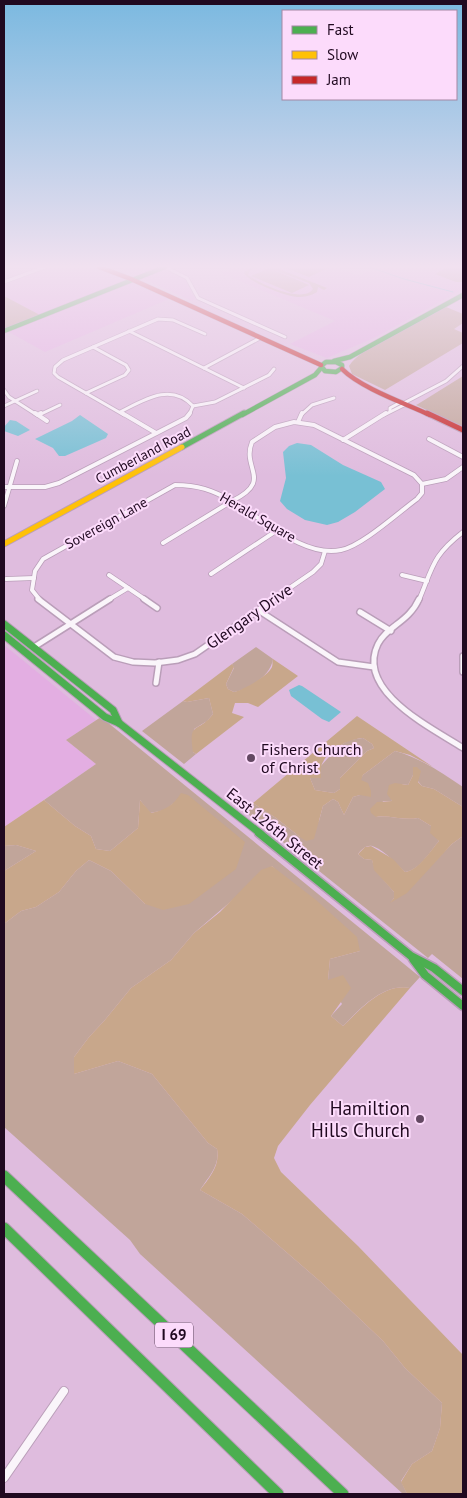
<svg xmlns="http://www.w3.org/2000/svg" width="467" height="1498" font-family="'PT Sans',sans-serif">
<rect width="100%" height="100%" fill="#dfbcde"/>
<g fill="#e3aee2">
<polygon points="50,267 97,267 125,280 40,315 4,296 4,284"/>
<polygon points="118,267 162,267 186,279 192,294 196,299 192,301"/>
<polygon points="236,267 335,267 358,276 378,267 463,267 463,289 376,337 327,358 290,344 335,321 221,273"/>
<polygon points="130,282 169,299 45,352 7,331"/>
<polygon points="4,645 96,720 66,740 96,764 4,827"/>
</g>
<g fill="#c1a59a" fill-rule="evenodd">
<path d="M252,267H274L327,288L324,290L318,287L317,292C311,296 304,297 297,297C287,297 245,281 244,272ZM260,267L269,268L251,276L292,293L309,285L269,268L309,283L313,289C303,304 259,284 248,275L250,270Z"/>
<polygon points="283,267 330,267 309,277"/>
<polygon points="447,267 463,268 463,282 456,282 435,274"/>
<polygon points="4,296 40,315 4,329"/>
<path d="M446,307L463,314V323L454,329L463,333V343L385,390L352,374L349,366C361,346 424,319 446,307Z"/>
<polygon points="463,376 463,427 416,405 418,404"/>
<path d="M256,647L273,659C271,675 250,689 234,692L228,689L226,684L234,668L232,664Z"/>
<polygon points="209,698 213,714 207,721 194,729 193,752 196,754 184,764 142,731 183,701 187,702"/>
<path d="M101,717L420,977L410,988C383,983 360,1009 343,1026L331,1016L342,1004L328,980L330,959L360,951L272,866L194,933L171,960L131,988L104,1021L89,1037L74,1057V1074L118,1061L152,1074L208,1143L217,1149C220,1166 209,1176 200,1190L242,1214L322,1283L383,1341L405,1368L442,1403L440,1428L432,1451L412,1464L401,1481L407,1494H403L140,1254L130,1240L4,1127V924L21,911L36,907L59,892L76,871L89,860L111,871L145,904L175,802L165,810L150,813L140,800L138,828L110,851L96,849L91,836L75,826L44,800L96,764L66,740Z"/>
<polygon points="363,738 372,744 374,748 367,751 340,778 340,789 334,793 315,790 310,778 338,747 349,740"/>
<path d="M395,751C421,758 442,773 463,787V807L434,789L422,786L413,775L408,785L402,784L391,799L392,801H383L376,817C390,815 404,821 418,818L431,826V830L439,841C430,851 420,870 405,872C397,864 383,849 372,846C366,845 361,850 358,854L364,859L372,860L375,870L394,892V898L391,902L417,880L452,844L463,836V979L432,954L428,958L244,811L253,803L276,818L300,837L319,821L323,806L333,799L338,802L344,815L353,797L360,795V780L363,775Z"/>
<polygon points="16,845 36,851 4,871 4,846"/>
</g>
<g fill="#c8a78b" fill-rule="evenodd">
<path d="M273,659L298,676L258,707L248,703H235L232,713L244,717L196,754L193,752C188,720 198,734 213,714L209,698L187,702L183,701L232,664L234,667L226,684L228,689L234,692C243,690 268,676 272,667C273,664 272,661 273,659Z"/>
<path d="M357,716L433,767L410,755L395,751L363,775L361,780L368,783L371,791V797L360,795L353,797L344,815L338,802L333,799L323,806L314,839L306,841L300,837L276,818L253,803ZM363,738L372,744L374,748L367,751L340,778V789L334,793L315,790L310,778H321C321,774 320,766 323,762C330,748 349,739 363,738Z"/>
<path d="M413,767H417L421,771L418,782L422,786L434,789L463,807V836L452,844L407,893L390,903L394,898V892L374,870L372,860L364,859L358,854L365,847L371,846L393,859L405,872C419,870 430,851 439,841L430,833L431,826L418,818C404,821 390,815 376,817L371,813L370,809L377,802L392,801L387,794L389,785L395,783L408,785L413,775Z"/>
<path d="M181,793L188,795L245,842L236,869L189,904L163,910L145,904L111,871L89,860L76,871L59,892L36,907L21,911L4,924V871L36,851L16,845L4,846V827L44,800L75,826L91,836L96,849L110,851L138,828L140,800L151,813C165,810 173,806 181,793Z"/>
<path d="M272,866L316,900L357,937L360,951L330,959L328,980L343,975L351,988L331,1016L343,1026C361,1009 383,983 410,988L310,1105L278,1146L274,1158L281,1172L358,1246L463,1355V1494H407L401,1482L412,1464L432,1451L440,1428L442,1403L405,1368L383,1341L322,1283L242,1214L200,1190C210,1177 220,1166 217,1149L208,1143L152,1074L118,1061L74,1074V1057L89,1037L104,1021L131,988L171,960L194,933L220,912L261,870Z"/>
</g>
<g fill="#78c0d4">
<polygon points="80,415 108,434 106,438 65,456 59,456 53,448 35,439 72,421"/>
<polygon points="10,420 16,421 30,430 18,436 4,431 4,427"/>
<polygon points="297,443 311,445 343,465 381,482 385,489 355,512 338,522 327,525 305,520 287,509 280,501 286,478 283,452 289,446"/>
<polygon points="299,685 302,686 341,712 329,722 322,719 291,696 289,690"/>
</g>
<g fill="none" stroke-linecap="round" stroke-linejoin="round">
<polyline stroke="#78c0d4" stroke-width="1" points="369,267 404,279 453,292"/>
<defs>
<g id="street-far3">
<polyline points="165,267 187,278 198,298 285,337"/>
<polyline points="4,282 45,267"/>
<polyline points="129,331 244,388"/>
<polyline points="204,368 260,338"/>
<polyline points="4,390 9,397 37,415"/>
<polyline points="86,393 125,375 129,370 126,365 93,347"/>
<polyline points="404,403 446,381 463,366"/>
<polyline points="4,406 37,391"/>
<polyline points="193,406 215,402 269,375 274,369"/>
<polyline points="390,411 390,408 401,402"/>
<path d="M120,412C144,400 171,382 193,406"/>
<polyline points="39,415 60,405"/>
<polyline points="124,415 58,377 54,373 55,367 63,360 158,319 173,320 205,334"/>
<polyline points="189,415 193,406"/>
<polyline points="301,415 312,405 334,398"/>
<polyline points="384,415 406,404"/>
</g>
<g id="street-far2">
<polyline points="35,413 47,421"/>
<polyline points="122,413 156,433"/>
<polyline points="38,415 41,413"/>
<path d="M294,422L314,425L414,475L422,484V493L417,499C399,512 362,546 341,550C304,558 262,518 232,501C274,480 241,469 252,442L275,427Z"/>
<polyline points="298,422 302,413"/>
<polyline points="429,439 463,457"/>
<polyline points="343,440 386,413"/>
<polyline points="422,484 446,479 463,467"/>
<polyline points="4,487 45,487 59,483 186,418 190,413"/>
<polyline points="4,506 17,461"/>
<polyline points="163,543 232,501"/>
<polyline points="211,574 279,529"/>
<polyline points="109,575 146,600"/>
<polyline points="402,575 427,581"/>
<polyline points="6,579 34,578"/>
<path d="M40,600L32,590L35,571L43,559L175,485C198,485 212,490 232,501"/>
<polyline points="108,600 128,588"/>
<polyline points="272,600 313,572 321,564 325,551"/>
<path d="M419,600C433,567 432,556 463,532"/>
</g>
<g id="street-far1">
<polyline points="38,599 114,657 133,662 155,663 178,660 195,654 274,599"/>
<polyline points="144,599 157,608"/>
<path d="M419,599C409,622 387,626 378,644C355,691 432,728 463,748"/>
<polyline points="258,610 338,662 374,667"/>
<polyline points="360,612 391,631"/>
<polyline points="34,647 110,599"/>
<polyline points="463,656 463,672"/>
<polyline points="156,683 159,662"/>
</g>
<polyline id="street" points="4,1478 64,1391"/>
<g id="fast-far4">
<polyline points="4,331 165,267"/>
<polyline points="334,361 350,357 463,295"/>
<polygon points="326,362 336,362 342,365 342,368 336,372 325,371 321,366"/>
<polyline points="242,415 315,375 321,368"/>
</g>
<polyline id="fast-far3" points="182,447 244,413"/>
<g id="fast-far2">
<polyline points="4,624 113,710 119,723"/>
<polyline points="4,635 105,717 119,723 261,834"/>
</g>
<g id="fast-far1">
<polyline points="259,833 411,956 434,968 463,991"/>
<polyline points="413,959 425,975 463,1006"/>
</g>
<g id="fast">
<polyline points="4,1176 343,1494"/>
<polyline points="4,1228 278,1494"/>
</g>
<polyline id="slow" points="4,544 182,447"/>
<g id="jam-far1">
<polyline points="99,267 131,279 321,365"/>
<path d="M342,369C361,388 404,403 430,415"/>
</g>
<polyline id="jam" points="427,413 463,430"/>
</defs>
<use href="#street-far3" stroke="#ba9eb9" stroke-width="4.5"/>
<use href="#street-far2" stroke="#ba9eb9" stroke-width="5.5"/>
<use href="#street-far1" stroke="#ba9eb9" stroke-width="8"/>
<use href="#street" stroke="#ba9eb9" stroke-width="10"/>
<use href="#fast-far4" stroke="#ba9eb9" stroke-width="5.5"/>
<use href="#fast-far3" stroke="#ba9eb9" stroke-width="7"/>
<use href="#fast-far2" stroke="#ba9eb9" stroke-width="9"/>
<use href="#fast-far1" stroke="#ba9eb9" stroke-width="11"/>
<use href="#fast" stroke="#ba9eb9" stroke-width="13"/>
<use href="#slow" stroke="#ba9eb9" stroke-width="7"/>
<use href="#jam-far1" stroke="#ba9eb9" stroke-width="5.5"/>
<use href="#jam" stroke="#ba9eb9" stroke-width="7"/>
<use href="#street-far3" stroke="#faf5fa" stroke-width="3"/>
<use href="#street-far2" stroke="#faf5fa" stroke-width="4"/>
<use href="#street-far1" stroke="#faf5fa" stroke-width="5"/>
<use href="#street" stroke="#faf5fa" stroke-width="8"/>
<use href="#fast-far4" stroke="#4caf50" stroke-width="4.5"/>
<use href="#fast-far3" stroke="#4caf50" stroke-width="5"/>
<use href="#fast-far2" stroke="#4caf50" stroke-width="7"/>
<use href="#fast-far1" stroke="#4caf50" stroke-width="8"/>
<use href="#fast" stroke="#4caf50" stroke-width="11"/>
<use href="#slow" stroke="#ffc107" stroke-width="5"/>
<use href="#jam-far1" stroke="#c62828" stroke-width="4.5"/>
<use href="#jam" stroke="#c62828" stroke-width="5"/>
</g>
<linearGradient id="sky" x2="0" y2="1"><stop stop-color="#7bb9e0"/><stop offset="0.56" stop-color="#f1e1f0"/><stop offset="1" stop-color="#f1e1f0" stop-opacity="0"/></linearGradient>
<rect width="467" height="476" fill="url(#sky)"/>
<g fill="#634862" stroke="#fcdbfb" stroke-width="2">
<circle cx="251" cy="758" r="5"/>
<circle cx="420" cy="1119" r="5"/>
</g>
<g text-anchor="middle" stroke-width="4" stroke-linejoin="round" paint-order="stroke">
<g font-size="14" fill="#200920" stroke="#fcdbfb">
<text transform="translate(143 455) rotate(-28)" y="5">Cumberland Road</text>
<text transform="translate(258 517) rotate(30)" y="5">Herald Square</text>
<text transform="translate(106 523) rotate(-29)" y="5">Sovereign Lane</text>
</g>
<rect fill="#fcdbfb" stroke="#624862" stroke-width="1" x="155" y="1322.5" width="38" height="25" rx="4"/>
<g font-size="15" font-weight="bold" fill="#200920">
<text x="174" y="1340">I 69</text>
</g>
<g font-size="16" fill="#200920" stroke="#fcdbfb">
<text transform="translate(249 616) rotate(-35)" y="6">Glengary Drive</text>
<text transform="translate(275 828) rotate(39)" y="6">East 126th Street</text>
</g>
<g font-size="16" fill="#200920" stroke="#fcdbfb" text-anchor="start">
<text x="261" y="755">Fishers Church<tspan x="261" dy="18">of Christ</tspan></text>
</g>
<g font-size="19" fill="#200920" stroke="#fcdbfb" text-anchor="end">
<text x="410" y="1115">Hamiltion<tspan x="410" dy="22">Hills Church</tspan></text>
</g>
</g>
<rect width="467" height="1498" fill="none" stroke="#200920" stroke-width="10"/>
<rect x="282" y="10" width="175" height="90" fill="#fcdbfb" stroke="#a487a3"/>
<rect x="292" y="26" width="25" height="8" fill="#4caf50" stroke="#a487a3"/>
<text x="327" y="35" font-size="15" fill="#200920">Fast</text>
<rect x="292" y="51" width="25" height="8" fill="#ffc107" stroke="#a487a3"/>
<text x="327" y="60" font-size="15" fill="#200920">Slow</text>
<rect x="292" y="76" width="25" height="8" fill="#c62828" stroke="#a487a3"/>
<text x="327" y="85" font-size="15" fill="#200920">Jam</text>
</svg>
